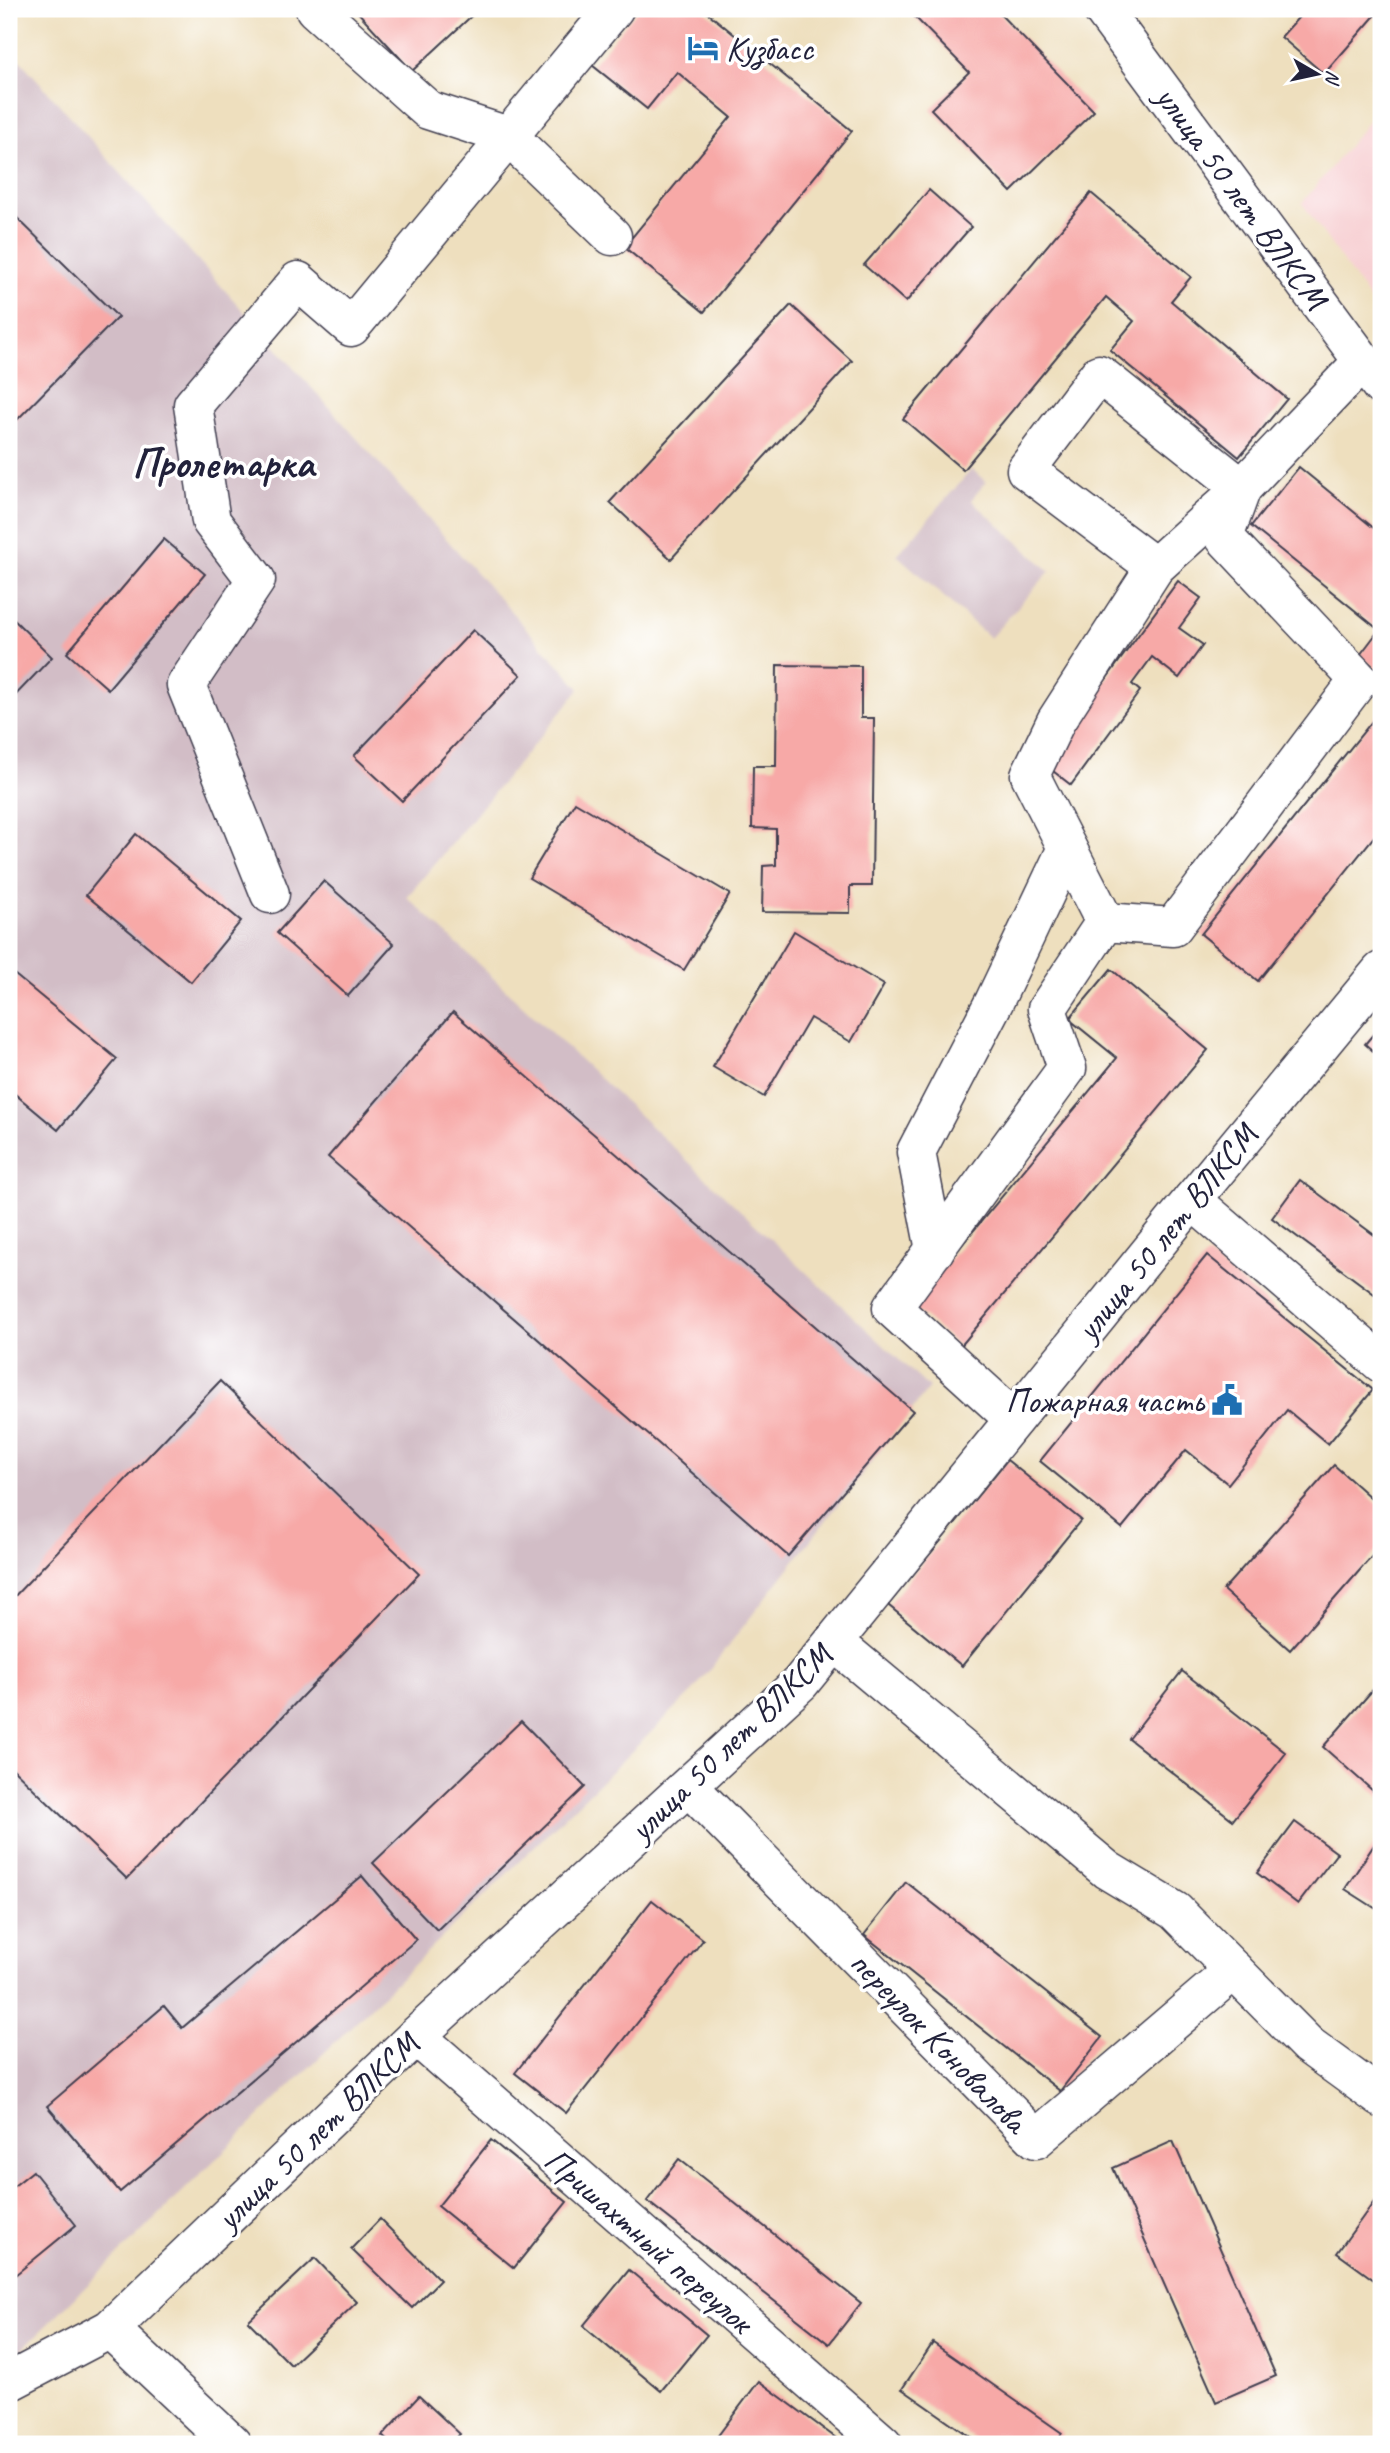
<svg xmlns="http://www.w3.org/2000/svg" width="1390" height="2453" font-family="Caveat,sans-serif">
<rect width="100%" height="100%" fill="#fff"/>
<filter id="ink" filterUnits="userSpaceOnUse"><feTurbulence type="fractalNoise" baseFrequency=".0143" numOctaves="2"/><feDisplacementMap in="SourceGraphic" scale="14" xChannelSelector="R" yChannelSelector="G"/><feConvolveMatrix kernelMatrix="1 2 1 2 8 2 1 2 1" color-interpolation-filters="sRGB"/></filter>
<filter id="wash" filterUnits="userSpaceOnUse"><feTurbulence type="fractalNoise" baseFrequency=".00686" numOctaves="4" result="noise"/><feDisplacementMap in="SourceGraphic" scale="28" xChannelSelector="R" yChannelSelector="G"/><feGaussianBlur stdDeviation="1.57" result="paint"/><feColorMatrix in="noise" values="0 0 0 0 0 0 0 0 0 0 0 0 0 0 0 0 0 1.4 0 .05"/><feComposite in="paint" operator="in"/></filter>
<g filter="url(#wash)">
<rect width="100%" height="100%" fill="#eedfbe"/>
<polygon fill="#f7cfd2" points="1381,106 1381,316 1302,203"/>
<g fill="#d2bdc6">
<polygon points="9,48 580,689 407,897 929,1388 693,1691 9,2362"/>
<polygon points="972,469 986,482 971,500 1050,571 990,638 897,555"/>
</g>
<g id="blocks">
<g fill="#f7a9a7">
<polygon points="355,9 479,9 412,71"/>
<polygon points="638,9 703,9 852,131 704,312 624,247 731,117 677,72 647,109 592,65"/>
<polygon points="907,9 995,9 1094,111 1011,192 931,109 969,72"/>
<polygon points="1306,9 1375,9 1379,11 1324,74 1281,37"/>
<polygon points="929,190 971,227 906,302 864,265"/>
<polygon points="1091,193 1191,277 1171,301 1287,399 1239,457 1110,350 1134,321 1106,297 963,470 903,419"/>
<polygon points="9,210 118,317 9,428"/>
<polygon points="791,305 852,361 671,559 610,502"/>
<polygon points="1299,467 1381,534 1381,673 1360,655 1379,630 1251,526"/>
<polygon points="164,539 205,574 108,689 67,653"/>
<polygon points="1178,581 1201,598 1179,628 1203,645 1179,678 1152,657 1132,684 1140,691 1071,785 1044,764"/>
<polygon points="9,615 52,657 9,702"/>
<polygon points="473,630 521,675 402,801 354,756"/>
<polygon points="777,665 861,666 861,718 874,718 872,886 850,886 850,913 762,912 763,866 776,865 776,829 752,828 753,766 776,766"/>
<polygon points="1381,710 1381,828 1258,981 1201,934"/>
<polygon points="575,802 730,894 684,970 529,878"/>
<polygon points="136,834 241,921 191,982 86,895"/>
<polygon points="324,881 394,944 348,996 277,933"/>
<polygon points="794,931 884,985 851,1042 810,1018 764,1097 713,1067"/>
<polygon points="1111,969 1208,1050 960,1347 911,1306 1117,1058 1069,1019"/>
<polygon points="9,970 117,1059 58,1130 9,1089"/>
<polygon points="453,1012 913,1411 788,1556 328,1157"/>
<polygon points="1381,1025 1381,1058 1365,1044"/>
<polygon points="1300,1180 1381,1240 1381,1299 1272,1218"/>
<polygon points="1207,1255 1373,1390 1328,1444 1287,1410 1228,1484 1186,1450 1122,1528 1040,1461"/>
<polygon points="220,1381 419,1574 127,1879 9,1765 9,1602"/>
<polygon points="1007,1460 1081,1520 962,1666 888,1605"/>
<polygon points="1334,1465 1381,1507 1381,1546 1290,1650 1223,1590"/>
<polygon points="1182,1671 1286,1753 1233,1820 1129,1739"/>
<polygon points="1377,1685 1381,1689 1381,1798 1323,1747"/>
<polygon points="521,1721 585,1787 437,1930 373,1863"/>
<polygon points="1295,1822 1337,1853 1298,1904 1257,1873"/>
<polygon points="1378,1839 1381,1841 1381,1912 1345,1889"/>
<polygon points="362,1876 416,1940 120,2192 47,2106 164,2006 182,2028"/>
<polygon points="906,1882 1102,2037 1060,2091 864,1935"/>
<polygon points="652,1900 703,1940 566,2113 515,2073"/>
<polygon points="491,2140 567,2202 514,2268 438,2206"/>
<polygon points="1173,2141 1276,2376 1216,2402 1113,2168"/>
<polygon points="679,2159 861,2303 829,2344 647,2201"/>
<polygon points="33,2171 76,2225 9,2280 9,2190"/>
<polygon points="1381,2192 1381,2285 1337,2253"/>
<polygon points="380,2219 440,2280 412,2308 351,2249"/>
<polygon points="315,2258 357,2302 291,2365 248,2321"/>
<polygon points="629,2270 707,2335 661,2391 583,2326"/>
<polygon points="933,2343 1062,2433 1055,2444 981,2444 902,2389"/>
<polygon points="759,2381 844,2444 727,2444 717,2437"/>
<polygon points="419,2396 460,2434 451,2444 391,2444 382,2436"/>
</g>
</g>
</g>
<g filter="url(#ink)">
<use href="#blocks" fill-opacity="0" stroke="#413e4f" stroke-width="2"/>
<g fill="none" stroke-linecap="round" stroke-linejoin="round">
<defs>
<g id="minor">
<polyline points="315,9 428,110 508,136 612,236"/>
<polyline points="1102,9 1381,386"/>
<polyline points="1155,567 1026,470 1099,374 1242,488 1363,361"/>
<polyline points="270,894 186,685 256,580 211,521 193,405 298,281 351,327 614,9"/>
<polyline points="1105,922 1030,775 1056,721 1155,567 1238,492"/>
<polyline points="1192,1200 1381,1363"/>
<polyline points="935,1250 916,1152 994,1002 1067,848"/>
<polyline points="1014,1419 892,1308 1067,1068 1047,1009 1105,922 1173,927 1359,680 1224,537 1242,488"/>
<polyline points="834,1642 1107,1870 1175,1911 1308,2045 1381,2098"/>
<polyline points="689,1787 1036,2139 1234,1970"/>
<polyline points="416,2036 883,2444"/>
<polyline points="110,2329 232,2444"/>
<polyline points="9,2382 110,2329 416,2036 800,1683 1192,1200 1381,971"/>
</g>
</defs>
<use href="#minor" stroke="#413e4f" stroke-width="41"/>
<use href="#minor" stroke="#fff" stroke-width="38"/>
</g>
</g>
<defs>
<symbol id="hotel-bare" viewBox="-9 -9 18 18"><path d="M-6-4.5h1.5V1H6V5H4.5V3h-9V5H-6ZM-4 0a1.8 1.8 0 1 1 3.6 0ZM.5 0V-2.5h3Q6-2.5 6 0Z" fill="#1f6fb2" stroke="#fff" stroke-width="2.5" paint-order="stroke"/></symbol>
<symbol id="civic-bare" viewBox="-9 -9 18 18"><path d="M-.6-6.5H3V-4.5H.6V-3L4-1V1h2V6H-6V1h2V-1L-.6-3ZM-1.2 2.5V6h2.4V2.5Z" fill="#1f6fb2" stroke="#fff" stroke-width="2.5" paint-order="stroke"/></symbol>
</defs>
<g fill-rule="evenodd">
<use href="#hotel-bare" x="681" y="26" width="44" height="44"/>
<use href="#civic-bare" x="1205" y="1378" width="44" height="44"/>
</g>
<g text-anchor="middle" stroke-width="7" stroke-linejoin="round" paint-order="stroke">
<g font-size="35" fill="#22223b" stroke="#fff" text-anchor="start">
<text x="726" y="60">Кузбасс</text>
<text x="1204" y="1412" text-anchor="end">Пожарная часть</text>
</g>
<g font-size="35" fill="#22223b" stroke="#fff">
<text transform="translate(1242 197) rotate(54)" y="12">улица 50 лет ВЛКСМ</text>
<text transform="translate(1166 1232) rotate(-51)" y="12">улица 50 лет ВЛКСМ</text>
<text transform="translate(730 1742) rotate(-44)" y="12">улица 50 лет ВЛКСМ</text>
<text transform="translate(939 2041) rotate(46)" y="12">переулок Коновалова</text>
<text transform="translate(317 2131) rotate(-44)" y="12">улица 50 лет ВЛКСМ</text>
<text transform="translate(649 2240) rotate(41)" y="12">Пришахтный переулок</text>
</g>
<g font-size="42" font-weight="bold" fill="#22223b" stroke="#fff">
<text x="223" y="477">Пролетарка</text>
</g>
</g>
<rect width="1390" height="2453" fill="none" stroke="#fff" stroke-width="35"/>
<g transform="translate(1317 74) rotate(99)" stroke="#ffffff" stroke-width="5" paint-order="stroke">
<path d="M0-5L12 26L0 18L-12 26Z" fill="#22223b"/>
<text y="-10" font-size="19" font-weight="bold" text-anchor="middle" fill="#22223b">N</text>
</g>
</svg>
